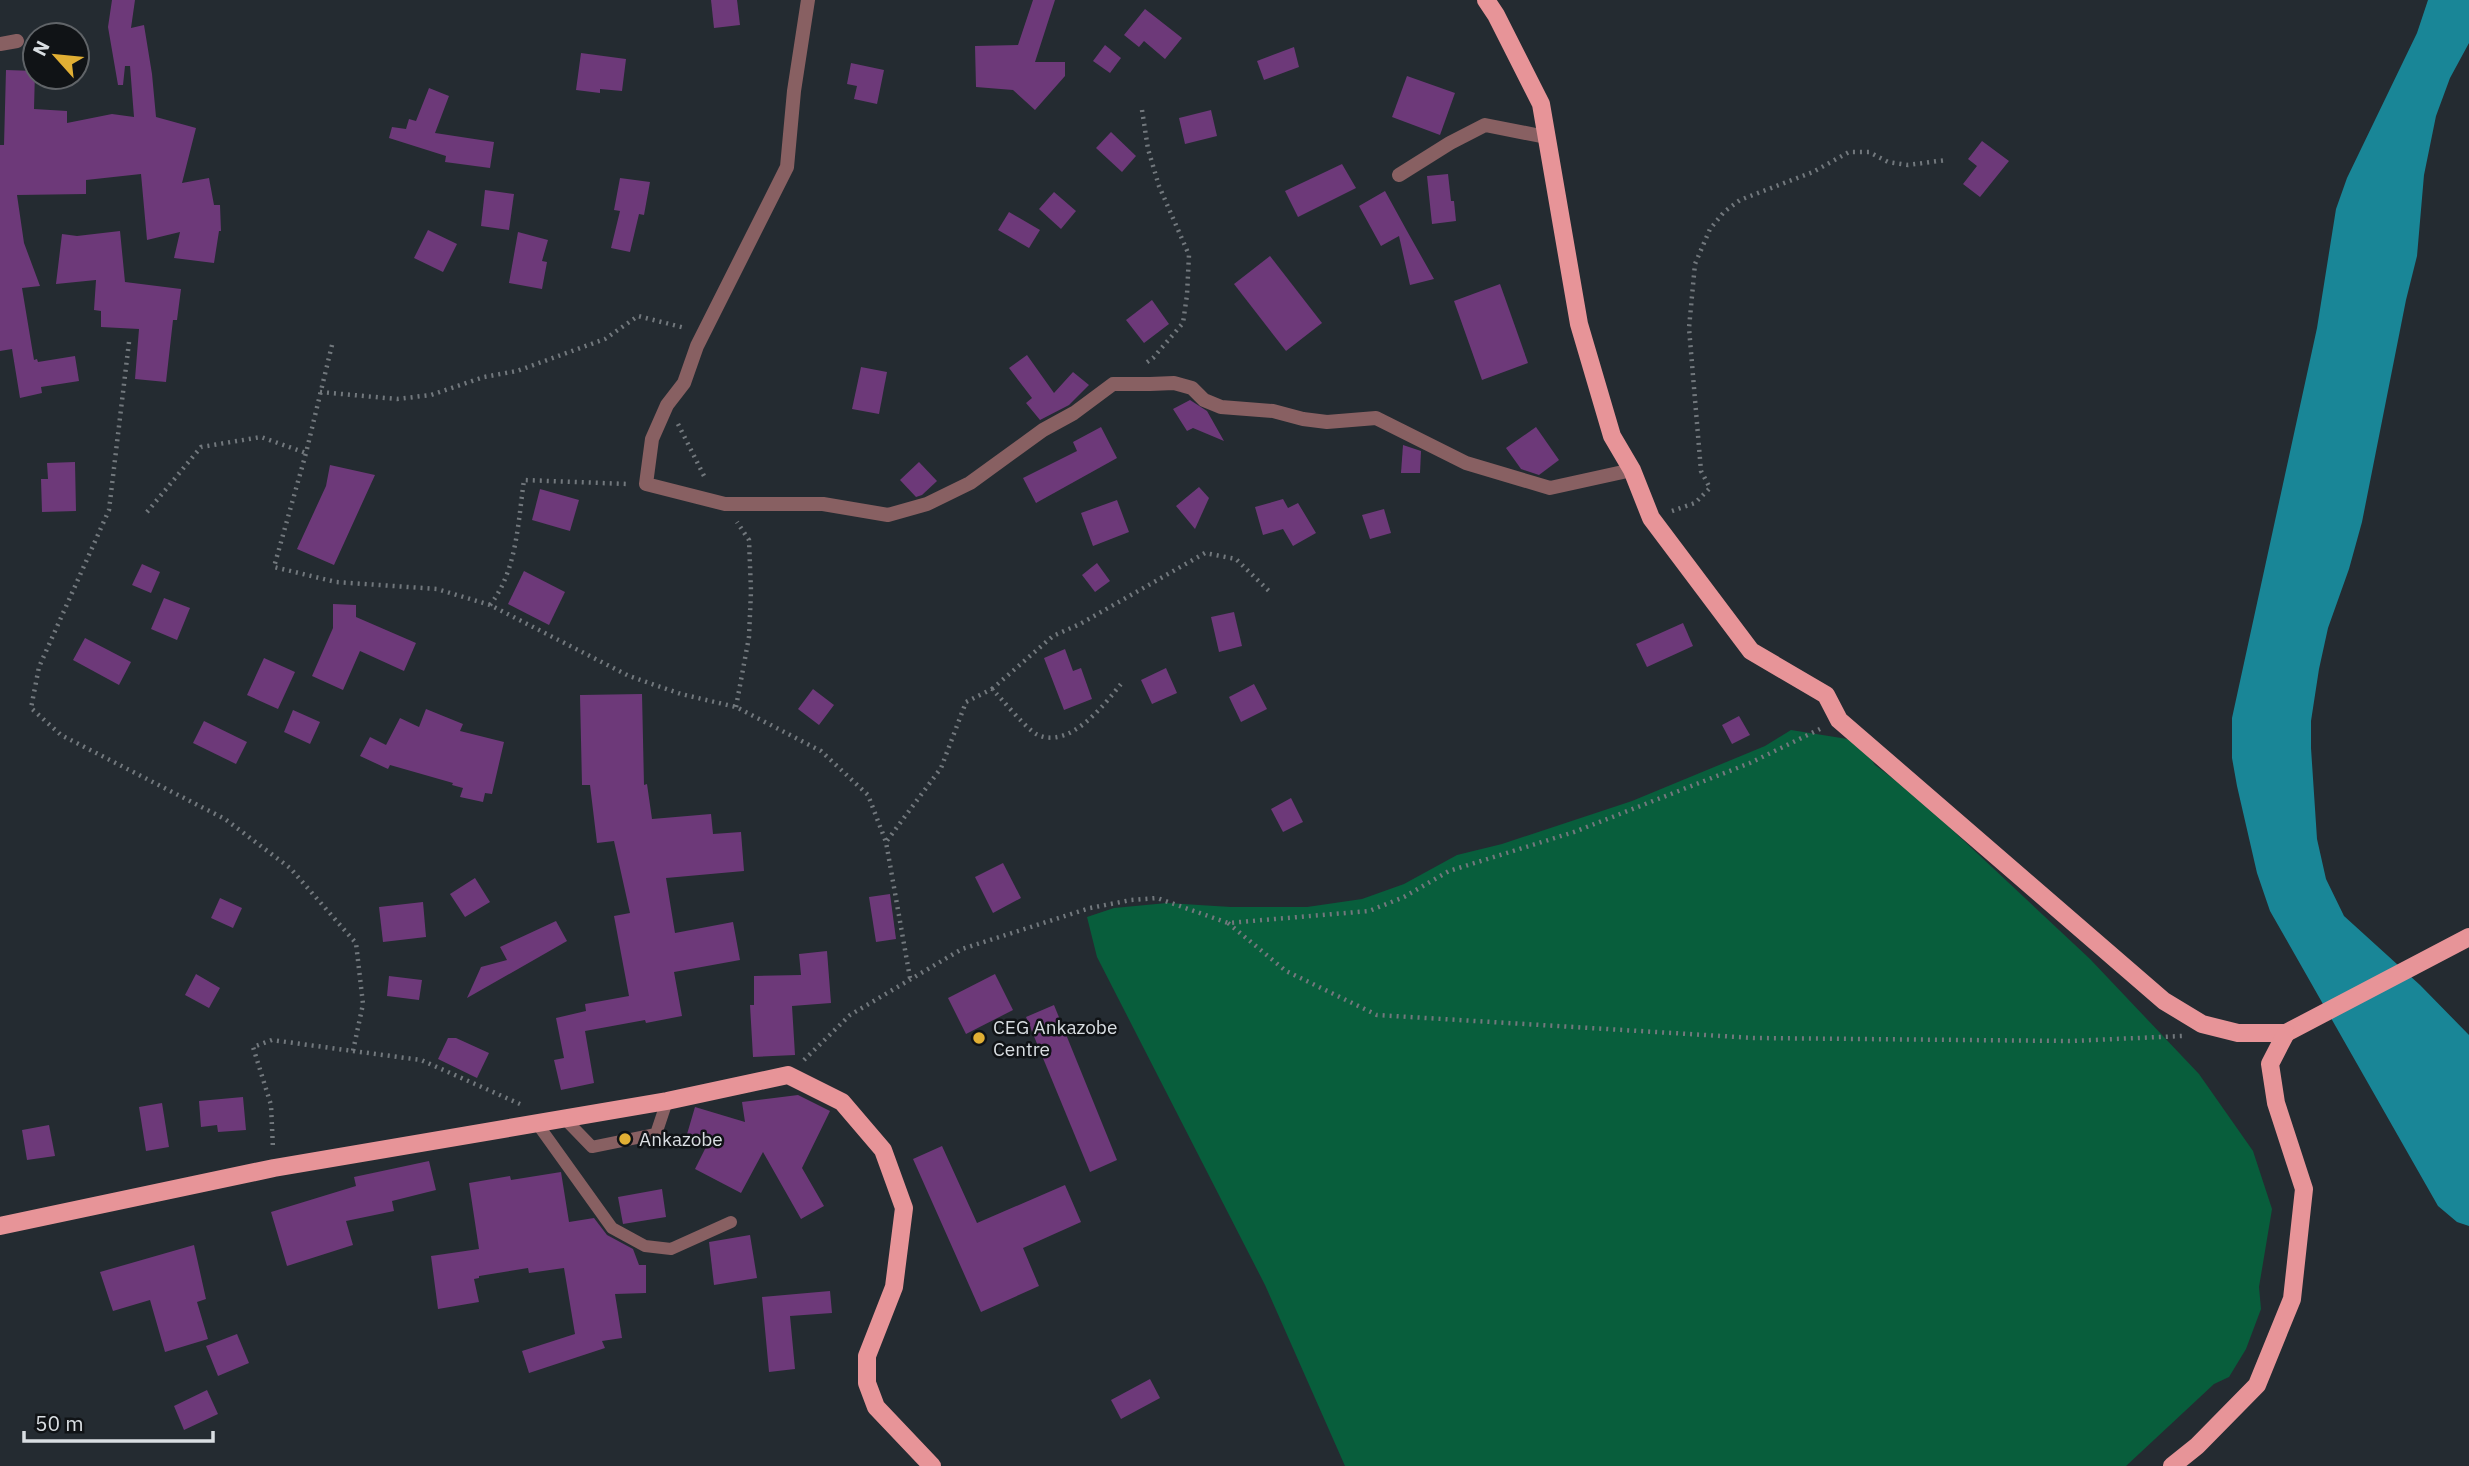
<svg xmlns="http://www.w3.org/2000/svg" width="2469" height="1466" font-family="'IBM Plex Sans',sans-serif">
<rect width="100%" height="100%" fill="#242b31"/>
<polygon fill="#085e3c" points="1791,730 1860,741 1875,765 1914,794 2090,959 2199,1074 2253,1151 2272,1209 2259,1287 2261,1309 2246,1349 2229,1377 2214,1384 2126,1466 1345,1466 1265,1285 1097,957 1087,917 1114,908 1167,903 1231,907 1307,907 1362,899 1404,884 1457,855 1502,844 1632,801 1765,746"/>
<polygon fill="#198697" points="2428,0 2469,0 2469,43 2450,78 2436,116 2424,175 2417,256 2406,300 2362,522 2349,569 2328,628 2319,669 2311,721 2311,748 2317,839 2326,879 2344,916 2420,985 2469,1035 2469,1226 2457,1222 2438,1206 2270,911 2257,873 2237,786 2232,758 2232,718 2317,328 2336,209 2347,178 2417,33"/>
<g fill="#6d3979">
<polygon points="112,0 135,0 131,28 144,25 152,74 156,117 196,128 182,183 209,178 214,205 220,205 221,231 219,231 214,263 174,258 180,232 147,240 141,174 86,180 86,194 17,195 24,243 40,286 22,288 34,360 37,359 38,362 75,356 79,381 41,387 42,393 20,398 12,349 0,351 0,145 4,145 6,70 35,71 34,109 67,111 67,123 112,114 134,117 130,66 125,66 123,85 118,85 108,27"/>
<polygon points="711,0 737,0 740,25 714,28"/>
<polygon points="1033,0 1055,0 1035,62 1065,62 1065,76 1035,110 1013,90 976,87 975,46 1018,45"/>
<polygon points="1145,9 1182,38 1165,59 1144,41 1139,47 1124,35"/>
<polygon points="1105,45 1121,58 1110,73 1093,61"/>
<polygon points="1294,47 1299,67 1264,80 1257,61"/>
<polygon points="581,53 626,59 622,91 600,89 600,93 576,90"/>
<polygon points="851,63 884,70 877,104 854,99 857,86 847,84"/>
<polygon points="1407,76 1455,93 1440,135 1392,117"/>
<polygon points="429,88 449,96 435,133 494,142 490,168 445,162 446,156 389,138 392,127 406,129 409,119 416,121"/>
<polygon points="1211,110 1217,136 1185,144 1179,118"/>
<polygon points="1111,132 1136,156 1122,172 1096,148"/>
<polygon points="1982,141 2009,161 1980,197 1963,184 1977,166 1968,159"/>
<polygon points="1342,164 1356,188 1298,217 1285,191"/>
<polygon points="1448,174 1451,201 1454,201 1456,221 1432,224 1427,176"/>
<polygon points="620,178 650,182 644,215 639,214 630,252 611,248 620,211 614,210"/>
<polygon points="485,190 514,194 509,230 481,226"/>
<polygon points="1385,191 1407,231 1434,279 1410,285 1399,236 1381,246 1359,206"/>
<polygon points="1054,192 1076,211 1061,229 1039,209"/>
<polygon points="1009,212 1040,230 1029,248 998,230"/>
<polygon points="428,230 457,244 443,272 414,258"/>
<polygon points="120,231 125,282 181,289 177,320 173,320 166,382 135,379 139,329 101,327 101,311 94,310 96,280 56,284 62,234 77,236"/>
<polygon points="518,232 548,240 542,261 547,262 542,289 509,283"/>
<polygon points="1270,256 1322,323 1286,351 1234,284"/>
<polygon points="1500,284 1528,363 1482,380 1454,301"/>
<polygon points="1152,300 1169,324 1144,343 1126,320"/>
<polygon points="1027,355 1054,393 1073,372 1089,385 1069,405 1040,420 1026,403 1032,398 1009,368"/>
<polygon points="861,367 887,372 879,414 852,409"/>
<polygon points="1190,400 1207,411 1224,441 1193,428 1187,431 1173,409"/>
<polygon points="1101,427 1117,458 1036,503 1023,478 1077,451 1073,442"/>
<polygon points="1536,427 1559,460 1539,475 1521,469 1506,448"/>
<polygon points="1403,445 1421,451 1420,473 1401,473"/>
<polygon points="75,462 76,511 42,512 41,479 48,479 47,463"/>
<polygon points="919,462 937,481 922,495 916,497 900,480"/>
<polygon points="330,465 375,475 334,565 297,549 326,486"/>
<polygon points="1199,487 1209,498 1195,529 1176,506"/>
<polygon points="540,489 579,500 570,531 532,520"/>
<polygon points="1283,499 1288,508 1298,503 1316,533 1293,546 1283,529 1263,535 1255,507"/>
<polygon points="1117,500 1129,532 1093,546 1081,513"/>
<polygon points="1384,509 1391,533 1370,539 1362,515"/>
<polygon points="1097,563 1110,581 1095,592 1082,575"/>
<polygon points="142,564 160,572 151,593 132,585"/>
<polygon points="524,571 565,592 549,625 508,604"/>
<polygon points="164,598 190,608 177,640 151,629"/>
<polygon points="333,604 356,605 356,617 416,643 404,671 360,651 343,690 312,676 333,628"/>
<polygon points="1234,612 1242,646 1219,652 1211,617"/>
<polygon points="1683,623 1693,646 1647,667 1636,644"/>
<polygon points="85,638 131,662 119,685 73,660"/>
<polygon points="1065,649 1073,671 1081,668 1092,699 1064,710 1044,658"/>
<polygon points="264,658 295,672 278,709 247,695"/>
<polygon points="1166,668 1177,693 1152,704 1141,680"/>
<polygon points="1254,684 1267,709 1241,722 1229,697"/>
<polygon points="813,689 834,705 819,725 798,709"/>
<polygon points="642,694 644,785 647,784 652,819 711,814 713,834 741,832 744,871 666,878 675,933 733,922 740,960 674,972 682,1016 646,1023 645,1020 585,1031 594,1083 561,1090 554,1060 564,1058 556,1018 586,1011 585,1004 629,996 614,916 630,913 614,841 597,843 590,785 582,785 580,695"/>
<polygon points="426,709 463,724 460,731 504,742 492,794 485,793 483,802 460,797 463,788 452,785 453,783 390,765 388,769 360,756 370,737 386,745 400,718 419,727"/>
<polygon points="293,710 320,722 310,744 284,732"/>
<polygon points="1739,716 1750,735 1732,744 1722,725"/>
<polygon points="204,721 247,742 236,764 193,743"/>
<polygon points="1291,798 1303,822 1283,832 1271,809"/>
<polygon points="1003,863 1021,898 993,913 975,877"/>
<polygon points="475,878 490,902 465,917 450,894"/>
<polygon points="890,894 896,939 876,942 869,897"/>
<polygon points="220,898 242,908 233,928 211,918"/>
<polygon points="423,902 426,937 383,942 379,907"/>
<polygon points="556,921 567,941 467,998 481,967 507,960 500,947"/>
<polygon points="827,951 831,1003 792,1006 795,1055 753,1057 750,1005 754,1005 754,976 801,975 799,954"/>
<polygon points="196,974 220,988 209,1008 185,995"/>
<polygon points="995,974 1013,1010 966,1034 948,998"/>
<polygon points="389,976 422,980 419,1000 387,996"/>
<polygon points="1054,1005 1117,1160 1090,1172 1026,1017"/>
<polygon points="448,1038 456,1038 489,1053 477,1078 438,1059"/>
<polygon points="798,1095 830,1111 802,1168 824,1206 801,1219 763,1152 741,1193 695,1169 706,1147 685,1141 695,1107 745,1122 742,1102"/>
<polygon points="243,1097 246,1130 218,1132 217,1125 201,1127 199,1101"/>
<polygon points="162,1103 169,1147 146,1151 139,1107"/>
<polygon points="49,1125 55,1156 27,1160 22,1130"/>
<polygon points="942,1146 977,1223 1065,1185 1081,1222 1023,1248 1039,1286 981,1312 913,1159"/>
<polygon points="429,1161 436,1190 392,1201 394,1211 346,1221 353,1245 287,1266 271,1212 356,1186 354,1177"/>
<polygon points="561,1172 569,1222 594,1218 607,1235 633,1249 639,1265 646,1265 646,1293 615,1294 622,1338 602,1341 605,1348 529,1373 522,1351 575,1334 564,1268 529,1273 528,1268 479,1276 479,1278 474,1279 479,1302 438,1309 431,1256 479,1249 469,1183 510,1176 511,1180"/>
<polygon points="662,1189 666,1217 623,1224 618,1197"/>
<polygon points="750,1235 757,1278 714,1285 709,1242"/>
<polygon points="194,1245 206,1299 197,1302 208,1339 165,1352 150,1300 113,1311 100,1272"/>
<polygon points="830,1291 832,1313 790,1316 795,1369 769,1372 762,1297"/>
<polygon points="237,1334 249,1363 218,1376 206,1346"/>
<polygon points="1150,1379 1160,1398 1121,1419 1111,1400"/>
<polygon points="207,1390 218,1414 184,1430 174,1406"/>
</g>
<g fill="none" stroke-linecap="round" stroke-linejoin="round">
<g stroke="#72787d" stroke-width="4.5" stroke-dasharray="2 5" stroke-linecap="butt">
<polyline points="1142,110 1148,149 1159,186 1189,255 1187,295 1183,323 1153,358 1143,365"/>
<polyline points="129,342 109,510 39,667 31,708 61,735 225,819 290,868 356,943 363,1004 353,1051 272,1040 253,1047 271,1105 273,1149"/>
<polyline points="332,345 306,453 274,567 336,582 437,589 490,605 629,676 681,694 736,707 821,751 868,795 886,842"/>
<polyline points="320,392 397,399 431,395 484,377 517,371 605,339 638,316 685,328"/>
<polyline points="678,424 705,478"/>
<polyline points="1672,511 1695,503 1710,488 1701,471 1689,328 1695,264 1710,229 1724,212 1740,200 1813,172 1849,152 1869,152 1888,162 1908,165 1946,160"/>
<polyline points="147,512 201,447 261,437 306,453"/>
<path d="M490,605C517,571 518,522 524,480L627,484"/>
<polyline points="992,689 1053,636 1080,624 1205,553 1236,559 1270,592"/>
<polyline points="736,707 749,637 751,591 749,540 737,522"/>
<polyline points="1228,923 1286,971 1377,1015 1754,1038 2071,1041 2182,1036"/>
<path d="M910,978L886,842L941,768L966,702L992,689C1001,698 1028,731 1038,735C1070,749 1104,705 1121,684"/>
<polyline points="353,1051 421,1060 520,1104"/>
<polyline points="804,1060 850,1015 962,949 1090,908 1131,900 1157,898 1228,923 1369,911 1404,897 1449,871 1574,832 1750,763 1820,729"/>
</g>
<g stroke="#886062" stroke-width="12">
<polyline points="563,1117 592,1147 656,1134 667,1101"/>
<polyline points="536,1122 612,1228 645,1246 671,1249 731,1222"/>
</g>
<g stroke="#886062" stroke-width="14">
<polyline points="808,0 794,91 787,167 697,346 684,383 667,405 652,439 646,484 725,504 823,504 888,515 927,504 970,483 1043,430 1074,413 1113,384 1150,384 1174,383 1192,388 1204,400 1221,407 1273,411 1303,419 1327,422 1376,418 1466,463 1550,488 1632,470"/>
<polyline points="0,44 17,41"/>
<polyline points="1399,175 1450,143 1485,125 1546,137"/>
</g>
<g stroke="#e79498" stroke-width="18">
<polyline points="1486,0 1496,15 1541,104 1579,324 1612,436 1632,470 1651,518 1751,651 1826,695 1839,720 2164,1001 2202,1024 2238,1033 2286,1033 2469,937"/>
<polyline points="0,1226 274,1168 667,1101 788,1075 842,1102 883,1150 904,1208 894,1287 867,1356 867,1383 876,1407 932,1466"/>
<polyline points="2172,1466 2197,1446 2257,1385 2292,1299 2304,1189 2276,1103 2270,1064 2286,1033"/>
</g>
</g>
<g fill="#e1af34" stroke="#101316" stroke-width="2.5">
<circle cx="979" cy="1038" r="7"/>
<circle cx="625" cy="1139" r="7"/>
</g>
<g text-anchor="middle" stroke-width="5" stroke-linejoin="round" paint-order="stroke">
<g font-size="19" fill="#d9dee2" stroke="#101316" text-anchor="start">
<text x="993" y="1034">CEG Ankazobe<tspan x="993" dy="22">Centre</tspan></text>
<text x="639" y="1146">Ankazobe</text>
</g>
</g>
<g transform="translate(56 56) rotate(297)"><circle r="33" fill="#101316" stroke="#606468" stroke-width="2"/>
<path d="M0-5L12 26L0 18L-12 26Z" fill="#e1af34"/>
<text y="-10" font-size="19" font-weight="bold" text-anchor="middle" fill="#d9dee2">N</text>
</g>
<path d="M24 1431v10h189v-10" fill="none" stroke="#d9dee2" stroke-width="3.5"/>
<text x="35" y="1431" font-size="21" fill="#d9dee2" stroke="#101316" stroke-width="5" paint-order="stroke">50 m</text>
</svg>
